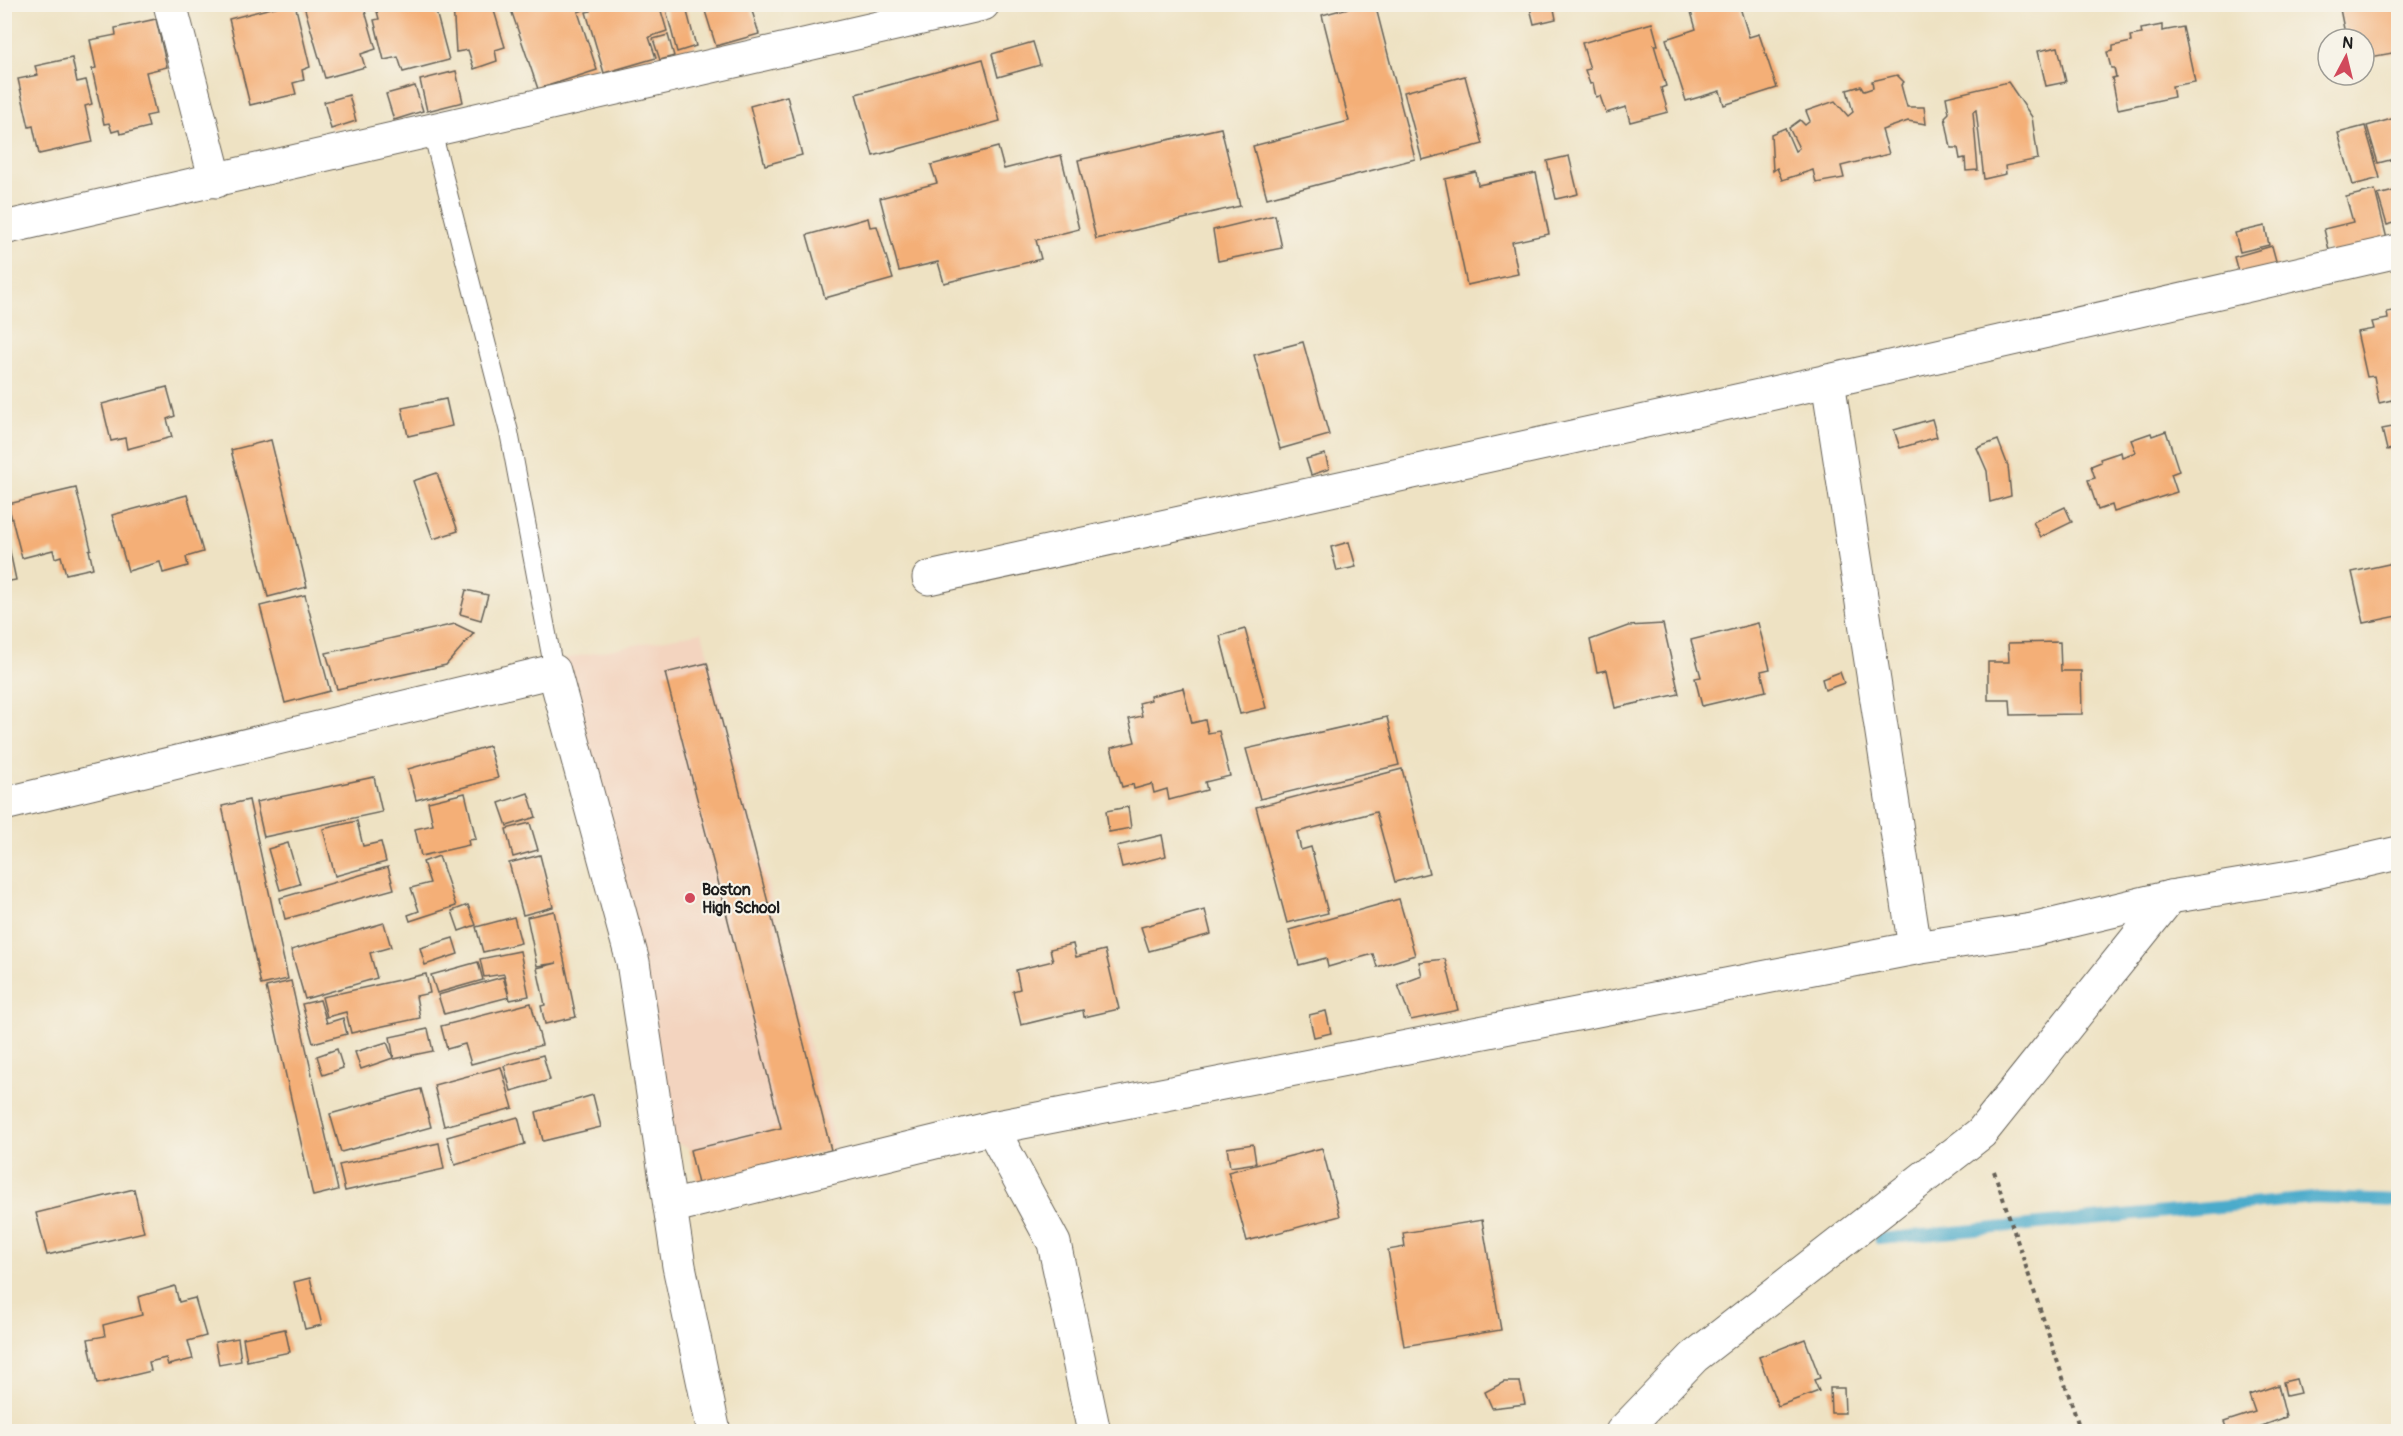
<svg xmlns="http://www.w3.org/2000/svg" width="2403" height="1436" font-family="Pangolin,sans-serif">
<rect width="100%" height="100%" fill="#f7f3e8"/>
<filter id="ink" filterUnits="userSpaceOnUse"><feTurbulence type="fractalNoise" baseFrequency=".0167" numOctaves="2"/><feDisplacementMap in="SourceGraphic" scale="12" xChannelSelector="R" yChannelSelector="G"/><feConvolveMatrix kernelMatrix="1 2 1 2 8 2 1 2 1" color-interpolation-filters="sRGB"/></filter>
<filter id="wash" filterUnits="userSpaceOnUse"><feTurbulence type="fractalNoise" baseFrequency=".008" numOctaves="4" result="noise"/><feDisplacementMap in="SourceGraphic" scale="24" xChannelSelector="R" yChannelSelector="G"/><feGaussianBlur stdDeviation="1.35" result="paint"/><feColorMatrix in="noise" values="0 0 0 0 0 0 0 0 0 0 0 0 0 0 0 0 0 1.4 0 .05"/><feComposite in="paint" operator="in"/></filter>
<g filter="url(#wash)">
<rect width="100%" height="100%" fill="#eee2c3"/>
<polygon fill="#f3d4bf" points="702,632 836,1147 697,1180 689,1148 657,1136 562,659"/>
<g fill="none" stroke-linecap="round" stroke-linejoin="round">
<polyline stroke="#4cabcb" stroke-width="12" points="1880,1239 2314,1198 2398,1201"/>
</g>
<g id="blocks">
<g fill="#f4af77">
<polygon points="287,4 295,4 310,67 302,70 304,80 293,83 296,94 250,105 229,19"/>
<polygon points="309,4 363,4 376,49 361,54 365,67 325,78 304,6"/>
<polygon points="375,4 434,4 449,60 403,72 398,57 384,60 374,20 379,19"/>
<polygon points="453,4 492,4 505,47 495,50 497,61 474,69 468,50 456,52"/>
<polygon points="524,4 584,4 586,9 578,12 597,70 538,89 511,10"/>
<polygon points="589,4 659,4 667,31 649,37 656,58 604,73 586,12 591,11"/>
<polygon points="670,4 685,4 696,46 677,52 665,6"/>
<polygon points="726,4 750,4 759,34 716,46 705,11"/>
<polygon points="1363,4 1375,4 1415,159 1267,198 1253,146 1349,121 1322,15"/>
<polygon points="1529,4 1553,4 1556,19 1534,24"/>
<polygon points="1716,4 1739,4 1749,37 1759,34 1777,88 1724,105 1720,91 1686,101 1666,39 1696,29 1691,12"/>
<polygon points="2339,4 2398,4 2398,52 2371,57 2369,48 2364,49 2364,39 2346,39"/>
<polygon points="156,19 167,67 146,72 156,114 146,116 149,127 120,134 119,130 112,132 109,123 104,124 92,69 96,68 90,40 116,35 115,28"/>
<polygon points="1652,23 1658,45 1654,45 1666,86 1661,88 1668,112 1630,122 1626,107 1606,113 1600,96 1596,97 1593,83 1590,84 1585,70 1590,69 1582,43"/>
<polygon points="2162,25 2162,31 2183,27 2195,82 2172,86 2174,97 2118,109 2112,78 2116,77 2114,68 2111,68 2107,52 2113,51 2113,46 2131,42 2130,36 2142,34 2141,29"/>
<polygon points="668,35 674,56 660,60 653,39"/>
<polygon points="1033,42 1040,65 998,77 992,54"/>
<polygon points="2058,47 2066,82 2046,86 2038,51"/>
<polygon points="72,58 77,82 86,80 92,104 85,106 93,142 39,154 33,126 29,127 18,79 38,75 35,66"/>
<polygon points="983,59 1000,121 873,156 856,94"/>
<polygon points="456,71 463,102 427,111 420,80"/>
<polygon points="1897,75 1904,82 1901,85 1907,107 1924,107 1926,124 1908,121 1882,130 1889,154 1841,166 1844,178 1816,183 1813,170 1782,180 1777,168 1773,171 1771,134 1785,128 1795,151 1799,148 1789,128 1800,120 1805,125 1810,121 1806,111 1835,101 1848,116 1853,112 1847,90 1861,86 1864,91 1873,88 1872,81"/>
<polygon points="1465,76 1483,144 1422,160 1404,92"/>
<polygon points="2008,82 2032,117 2038,159 2005,166 2006,174 1984,179 1976,110 1973,112 1978,170 1966,171 1965,158 1960,159 1958,148 1951,148 1945,117 1949,113 1946,97"/>
<polygon points="415,86 423,111 394,120 386,94"/>
<polygon points="349,95 356,121 331,129 324,102"/>
<polygon points="787,96 802,155 765,165 750,106"/>
<polygon points="2395,118 2398,132 2398,158 2378,163 2367,126"/>
<polygon points="2365,126 2380,178 2353,185 2338,133"/>
<polygon points="1221,128 1240,206 1096,239 1078,160"/>
<polygon points="998,147 1004,169 1061,155 1079,229 1036,240 1041,259 944,283 938,262 899,271 880,198 937,183 931,165"/>
<polygon points="1569,156 1578,194 1556,199 1547,161"/>
<polygon points="1476,172 1478,185 1536,173 1549,234 1512,242 1518,274 1467,285 1445,179"/>
<polygon points="2375,190 2387,239 2330,254 2324,229 2353,222 2346,197"/>
<polygon points="2394,191 2398,204 2398,222 2387,225 2378,195"/>
<polygon points="1275,215 1282,248 1218,261 1213,230"/>
<polygon points="868,218 870,227 877,226 893,279 825,298 807,235"/>
<polygon points="2265,226 2269,245 2240,252 2235,233"/>
<polygon points="2272,246 2278,268 2240,279 2234,257"/>
<polygon points="2398,310 2398,424 2392,400 2379,403 2374,376 2367,377 2357,332 2374,329 2372,322 2388,319 2387,312"/>
<polygon points="1303,342 1329,435 1280,449 1254,355"/>
<polygon points="167,387 175,416 167,419 172,437 127,449 125,438 111,441 102,404"/>
<polygon points="446,399 452,426 408,436 402,408"/>
<polygon points="1932,419 1937,437 1900,448 1894,430"/>
<polygon points="2398,426 2398,448 2387,450 2382,429"/>
<polygon points="2166,431 2179,471 2171,474 2177,492 2114,512 2112,505 2098,510 2088,480 2095,478 2091,466 2101,462 2100,459 2121,452 2122,457 2136,452 2131,440 2151,433 2152,436"/>
<polygon points="271,440 307,587 268,597 231,450"/>
<polygon points="1998,440 2008,466 2011,496 1990,502 1987,471 1977,448"/>
<polygon points="1325,454 1329,469 1311,475 1306,459"/>
<polygon points="437,473 458,531 433,539 413,481"/>
<polygon points="76,488 91,549 89,550 93,568 66,574 61,556 55,558 53,550 22,558 8,504"/>
<polygon points="187,495 203,552 186,557 188,566 163,573 160,562 128,571 112,515"/>
<polygon points="2065,507 2072,522 2041,537 2033,522"/>
<polygon points="4,523 16,580 4,582"/>
<polygon points="1349,542 1356,567 1337,571 1331,547"/>
<polygon points="2398,562 2398,616 2364,623 2352,572"/>
<polygon points="466,590 488,595 481,620 460,614"/>
<polygon points="305,595 330,691 285,703 260,606"/>
<polygon points="1758,623 1770,669 1761,671 1766,691 1702,706 1695,678 1701,677 1691,640"/>
<polygon points="455,624 474,633 446,665 337,689 326,653"/>
<polygon points="1663,624 1679,694 1615,708 1607,670 1597,672 1590,640 1628,626"/>
<polygon points="1245,629 1266,708 1240,714 1220,636"/>
<polygon points="2060,642 2061,671 2081,671 2082,714 2011,715 2010,700 1988,700 1988,662 2009,662 2008,643"/>
<polygon points="707,663 831,1150 698,1184 690,1150 781,1128 665,673"/>
<polygon points="1840,672 1844,683 1825,690 1822,679"/>
<polygon points="1183,688 1192,723 1205,720 1208,733 1219,731 1230,776 1205,782 1207,790 1169,800 1167,789 1154,793 1152,784 1134,789 1133,784 1122,787 1111,748 1135,742 1129,719 1142,716 1139,703 1151,700 1150,696"/>
<polygon points="1387,717 1399,765 1260,799 1246,749"/>
<polygon points="489,746 498,778 416,800 408,769"/>
<polygon points="1402,769 1429,873 1395,882 1376,812 1297,832 1301,850 1311,847 1328,913 1287,923 1256,807"/>
<polygon points="374,777 382,812 264,837 256,802"/>
<polygon points="465,793 476,839 468,840 469,845 421,856 415,829 433,825 428,802"/>
<polygon points="528,793 536,817 507,826 499,803"/>
<polygon points="249,800 288,979 261,985 222,806"/>
<polygon points="1128,807 1131,828 1109,832 1106,811"/>
<polygon points="357,821 363,846 381,842 386,862 335,876 323,829"/>
<polygon points="530,823 538,850 513,857 506,829"/>
<polygon points="1162,835 1166,856 1122,867 1117,846"/>
<polygon points="288,843 300,884 280,890 268,849"/>
<polygon points="540,855 553,907 523,915 509,863"/>
<polygon points="439,856 456,906 410,921 408,915 419,911 411,888 430,883 423,862"/>
<polygon points="388,867 394,889 285,919 280,898"/>
<polygon points="1399,899 1415,955 1377,967 1373,954 1328,967 1326,958 1299,965 1289,930"/>
<polygon points="468,905 476,925 459,931 452,911"/>
<polygon points="1205,910 1211,934 1149,951 1141,927"/>
<polygon points="554,911 576,1017 545,1024 541,1006 545,1005 537,968 557,963 537,966 527,917"/>
<polygon points="514,917 521,943 483,952 476,927"/>
<polygon points="384,923 391,947 370,953 377,978 305,999 291,950"/>
<polygon points="453,938 458,954 425,965 420,948"/>
<polygon points="1073,944 1076,957 1105,950 1119,1009 1084,1017 1083,1010 1021,1025 1013,991 1020,989 1016,970 1053,961 1050,949"/>
<polygon points="520,951 529,996 510,1000 504,974 484,977 480,959"/>
<polygon points="1445,959 1458,1010 1411,1020 1398,985 1422,976 1419,962"/>
<polygon points="478,962 483,980 437,993 431,975"/>
<polygon points="426,974 430,993 416,996 420,1018 351,1033 346,1012 327,1017 322,997"/>
<polygon points="503,977 509,997 444,1014 438,995"/>
<polygon points="291,981 338,1190 313,1196 266,987"/>
<polygon points="320,1000 327,1023 343,1018 347,1034 313,1043 302,1004"/>
<polygon points="531,1003 542,1045 471,1064 465,1044 447,1049 441,1026"/>
<polygon points="1326,1011 1331,1033 1314,1037 1309,1015"/>
<polygon points="428,1029 433,1051 394,1059 390,1037"/>
<polygon points="387,1042 393,1058 361,1069 355,1052"/>
<polygon points="337,1049 343,1068 323,1075 317,1056"/>
<polygon points="543,1055 550,1080 511,1091 504,1066"/>
<polygon points="501,1067 513,1108 444,1126 434,1085"/>
<polygon points="421,1089 431,1127 341,1152 330,1114"/>
<polygon points="593,1095 601,1127 543,1141 536,1112"/>
<polygon points="518,1117 525,1144 455,1165 447,1137"/>
<polygon points="439,1143 444,1169 345,1191 339,1165"/>
<polygon points="1253,1144 1256,1163 1230,1167 1227,1148"/>
<polygon points="1322,1148 1340,1216 1247,1241 1228,1172"/>
<polygon points="134,1189 144,1232 47,1255 36,1213"/>
<polygon points="1482,1220 1501,1330 1404,1346 1388,1250 1405,1247 1403,1233"/>
<polygon points="310,1278 322,1325 305,1329 294,1282"/>
<polygon points="175,1286 179,1302 195,1298 206,1336 188,1341 193,1359 168,1365 166,1358 149,1362 151,1371 97,1384 88,1339 105,1336 103,1325 142,1315 138,1297"/>
<polygon points="285,1329 290,1352 247,1361 243,1338"/>
<polygon points="238,1338 241,1361 219,1365 215,1342"/>
<polygon points="1805,1339 1820,1378 1814,1380 1819,1391 1778,1406 1759,1357"/>
<polygon points="2296,1379 2300,1393 2286,1396 2283,1382"/>
<polygon points="1504,1382 1520,1382 1525,1404 1492,1408 1485,1392"/>
<polygon points="2278,1385 2286,1417 2246,1432 2228,1432 2224,1422 2255,1412 2249,1395"/>
<polygon points="1830,1388 1844,1388 1845,1413 1831,1413"/>
</g>
</g>
</g>
<g filter="url(#ink)">
<use href="#blocks" fill-opacity="0" stroke="#666156" stroke-width="1.5"/>
<g fill="none" stroke-linecap="round" stroke-linejoin="round">
<defs>
<polyline id="service" points="432,131 509,432 554,671"/>
<g id="minor">
<polyline points="170,4 216,181"/>
<polyline points="4,228 983,4"/>
<polyline points="929,578 1828,381 2398,251"/>
<polyline points="4,804 554,671 633,962 679,1266 714,1432"/>
<polyline points="1915,948 2032,930 2170,897 2303,875 2398,853"/>
<polyline points="992,1128 1054,1243 1094,1432"/>
<polyline points="670,1207 992,1128 1915,948 1828,381"/>
<polyline points="1622,1432 1694,1357 1981,1133 2170,897"/>
</g>
</defs>
<use href="#service" stroke="#666156" stroke-width="20"/>
<use href="#minor" stroke="#666156" stroke-width="35"/>
<polyline stroke="#666156" stroke-width="4" stroke-dasharray="4.5 4.5" stroke-linecap="butt" points="1994,1171 2081,1432"/>
<use href="#service" stroke="#fff" stroke-width="18"/>
<use href="#minor" stroke="#fff" stroke-width="33"/>
</g>
</g>
<circle fill="#d1495b" stroke="#f7f3e8" stroke-width="2" cx="690" cy="898" r="6"/>
<g text-anchor="middle" stroke-width="4.5" stroke-linejoin="round" paint-order="stroke">
<g font-size="16" font-weight="bold" fill="#1c1c1c" stroke="#f7f3e8" text-anchor="start">
<text x="702" y="895">Boston<tspan x="702" dy="18">High School</tspan></text>
</g>
</g>
<rect width="2403" height="1436" fill="none" stroke="#f7f3e8" stroke-width="24"/>
<g transform="translate(2346 57) rotate(7)"><circle r="28" fill="#f7f3e8" stroke="#9f9d96" stroke-width="1.5"/>
<path d="M0-4.5L10 22L0 15L-10 22Z" fill="#d1495b"/>
<text y="-9" font-size="16" font-weight="bold" text-anchor="middle" fill="#1c1c1c">N</text>
</g>
</svg>
